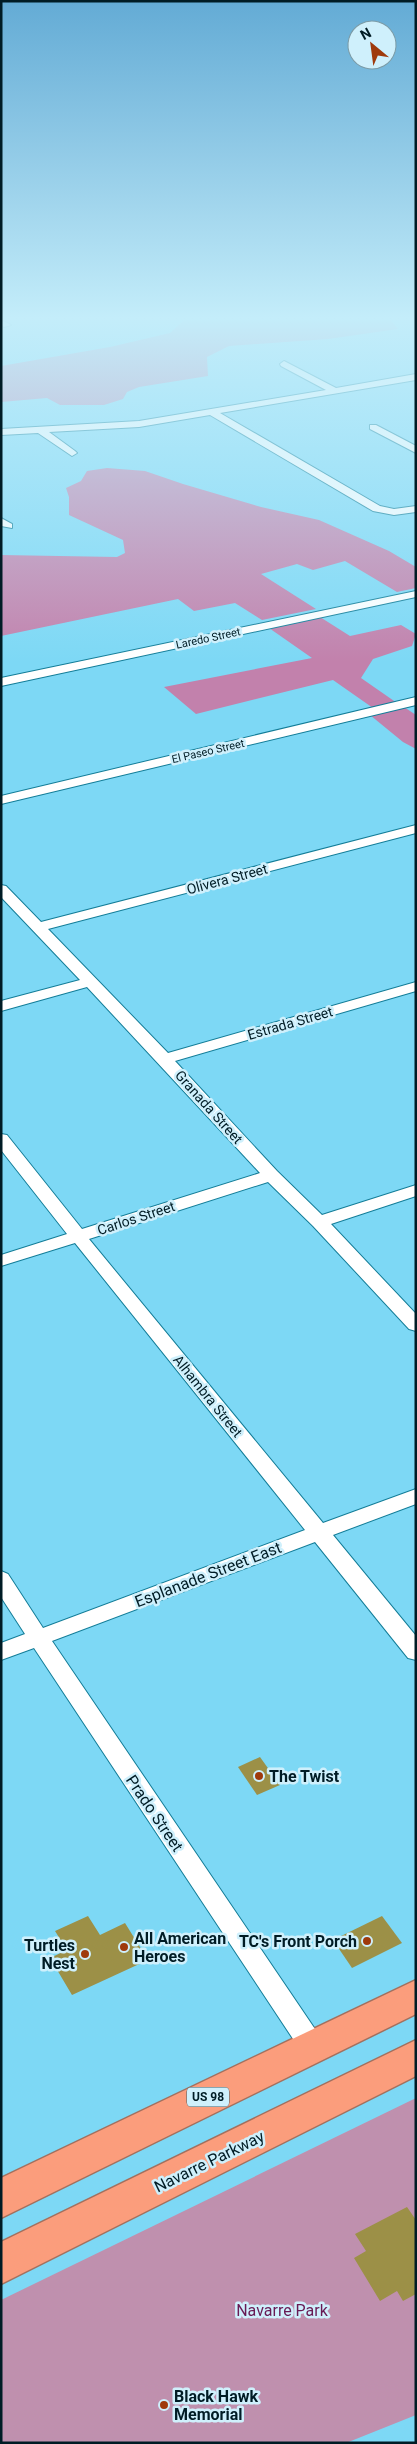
<svg xmlns="http://www.w3.org/2000/svg" width="417" height="2444" font-family="Roboto,sans-serif">
<rect width="100%" height="100%" fill="#7dd8f5"/>
<polygon fill="#bf90ae" points="416,2098 416,2415 346,2443 1,2443 1,2300"/>
<g fill="#c281ac">
<polygon points="184,320 391,320 398,329 328,339 229,346 207,357 208,376 139,387 127,392 123,399 104,405 60,405 47,398 1,402 1,366 110,347 170,333"/>
<polygon points="107,468 145,471 183,484 261,507 319,520 389,551 416,567 416,588 397,592 345,561 313,570 297,564 261,574 316,609 262,620 235,603 194,611 178,599 1,636 1,555 117,557 125,553 123,540 69,515 69,497 66,488 81,481 87,471"/>
<polygon points="320,617 350,636 401,625 416,634 412,646 373,659 361,678 397,703 373,708 333,680 196,714 164,687 312,658 269,628"/>
<polygon points="404,707 416,715 416,749 403,742 370,715"/>
</g>
<g fill="#9c9047">
<polygon points="260,1757 280,1785 257,1795 238,1767"/>
<polygon points="88,1916 100,1935 125,1923 148,1960 72,1995 50,1958 67,1950 55,1931"/>
<polygon points="382,1916 402,1943 352,1968 333,1940"/>
<polygon points="407,2207 416,2220 416,2294 403,2301 397,2291 380,2301 354,2258 366,2251 355,2234"/>
</g>
<g fill="none" stroke-linecap="round" stroke-linejoin="round">
<defs>
<g id="minor">
<polygon points="1,320 11,325 4,327 1,325"/>
<polygon points="284,361 336,388 416,374 416,380 220,413 380,506 394,509 416,506 416,512 394,515 373,511 210,415 139,427 49,432 75,451 77,453 72,456 38,433 1,435 1,429 139,421 326,390 281,366 280,364"/>
<polygon points="370,425 376,425 416,446 416,453 370,429"/>
<polygon points="1,518 12,524 12,528 1,526"/>
<polygon points="416,591 416,597 1,686 1,678"/>
<polygon points="416,697 416,705 1,804 1,796"/>
<polygon points="416,825 416,833 48,929 168,1053 416,982 416,991 175,1061 277,1171 322,1215 416,1185 416,1196 331,1224 416,1314 416,1331 409,1329 313,1226 268,1182 89,1239 323,1523 416,1489 416,1504 333,1535 416,1636 416,1660 408,1658 315,1542 52,1641 321,2038 325,2046 321,2054 312,2057 303,2054 34,1648 1,1660 1,1643 25,1634 1,1597 1,1571 8,1574 43,1628 305,1530 75,1243 1,1266 1,1255 67,1234 1,1150 1,1134 7,1135 82,1229 260,1173 87,987 1,1011 1,1001 80,980 1,897 1,885 6,886 41,922"/>
</g>
<g id="highway">
<polygon points="416,1980 416,2014 1,2218 1,2178"/>
<polygon points="416,2040 416,2076 1,2284 1,2242"/>
</g>
</defs>
<use href="#minor" stroke="#137d98" stroke-width="2"/>
<use href="#highway" stroke="#a3705e" stroke-width="3"/>
<use href="#minor" fill="#fff" fill-rule="evenodd"/>
<use href="#highway" fill="#fb9d7c" fill-rule="evenodd"/>
</g>
<linearGradient id="sky" x2="0" y2="1"><stop stop-color="#63abd5"/><stop offset="0.48" stop-color="#c4edfa"/><stop offset="1" stop-color="#c4edfa" stop-opacity="0"/></linearGradient>
<rect width="417" height="662" fill="url(#sky)"/>
<g fill="#9f3a0c" stroke="#cff0fc" stroke-width="2">
<circle cx="259" cy="1776" r="5"/>
<circle cx="367" cy="1941" r="5"/>
<circle cx="124" cy="1947" r="5"/>
<circle cx="85" cy="1954" r="5"/>
<circle cx="164" cy="2405" r="5"/>
</g>
<g text-anchor="middle" stroke-width="5" stroke-linejoin="round" paint-order="stroke">
<g font-size="11" fill="#001c25" stroke="#cff0fc">
<text transform="translate(208 638) rotate(-12)" y="4">Laredo Street</text>
<text transform="translate(208 751) rotate(-13)" y="4">El Paseo Street</text>
</g>
<rect fill="#cff0fc" stroke="#3e5c66" stroke-width="1" x="187" y="2087.5" width="42" height="19" rx="4"/>
<g font-size="12" font-weight="bold" fill="#001c25">
<text x="208" y="2101">US 98</text>
</g>
<g font-size="14" fill="#001c25" stroke="#cff0fc">
<text transform="translate(227 879) rotate(-15)" y="5">Olivera Street</text>
<text transform="translate(290 1023) rotate(-16)" y="5">Estrada Street</text>
<text transform="translate(209 1107) rotate(48)" y="5">Granada Street</text>
<text transform="translate(136 1218) rotate(-18)" y="5">Carlos Street</text>
<text transform="translate(208 1396) rotate(51)" y="5">Alhambra Street</text>
</g>
<g font-size="16" fill="#001c25" stroke="#cff0fc">
<text transform="translate(208 1574) rotate(-21)" y="6">Esplanade Street East</text>
<text transform="translate(155 1813) rotate(56)" y="6">Prado Street</text>
<text transform="translate(209 2161) rotate(-26)" y="6">Navarre Parkway</text>
</g>
<g font-size="16" font-weight="bold" fill="#001c25" stroke="#cff0fc" text-anchor="start">
<text x="269" y="1782">The Twist</text>
<text x="134" y="1944">All American<tspan x="134" dy="18">Heroes</tspan></text>
<text x="357" y="1947" text-anchor="end">TC's Front Porch</text>
<text x="75" y="1951" text-anchor="end">Turtles<tspan x="75" dy="18">Nest</tspan></text>
<text x="174" y="2402">Black Hawk<tspan x="174" dy="18">Memorial</tspan></text>
</g>
<g font-size="16" fill="#681a54" stroke="#cff0fc">
<text x="282" y="2316">Navarre Park</text>
</g>
</g>
<rect width="417" height="2444" fill="none" stroke="#001c25" stroke-width="5"/>
<g transform="translate(372 45) rotate(331)"><circle r="24" fill="#cff0fc" stroke="#7c9ba6"/>
<path d="M0-4L9 19L0 12L-9 19Z" fill="#9f3a0c"/>
<text y="-8" font-size="14" font-weight="bold" text-anchor="middle" fill="#001c25">N</text>
</g>
</svg>
